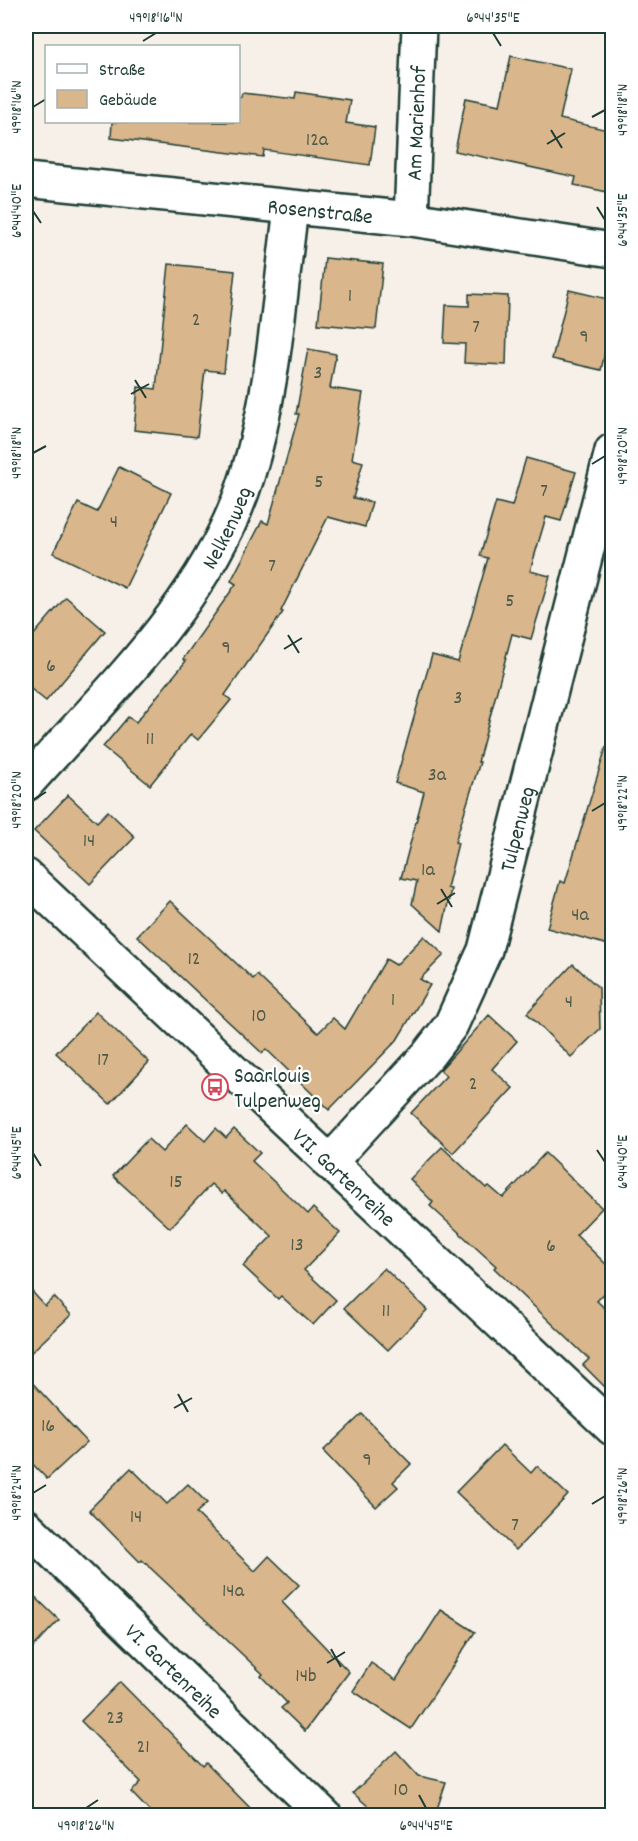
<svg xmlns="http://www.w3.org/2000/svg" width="638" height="1841" font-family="Dekko,sans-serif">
<rect width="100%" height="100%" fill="#f7f0e8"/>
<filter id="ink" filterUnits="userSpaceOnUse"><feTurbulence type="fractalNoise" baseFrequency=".0167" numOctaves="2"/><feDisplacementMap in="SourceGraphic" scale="12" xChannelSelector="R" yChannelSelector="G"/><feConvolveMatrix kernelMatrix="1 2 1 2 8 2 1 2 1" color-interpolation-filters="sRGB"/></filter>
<g filter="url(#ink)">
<g fill="#d9b68b" stroke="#1f3d34" stroke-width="1.5">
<polygon points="511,56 571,69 560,119 612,131 612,193 574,185 576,177 455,151 466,98 500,105"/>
<polygon points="296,92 350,100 346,123 375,127 370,165 264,150 263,157 111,138 112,122 238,122 238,96 241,97 242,93 295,99"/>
<polygon points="325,258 383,264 376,329 318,324"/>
<polygon points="169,264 235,271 224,372 205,370 197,437 134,430 138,387 156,389"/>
<polygon points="569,290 612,300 612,321 601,370 552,359"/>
<polygon points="469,294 508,296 506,365 464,363 465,344 444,343 446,305 469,306"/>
<polygon points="308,349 336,354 330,388 363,393 352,459 363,462 353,498 372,502 365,527 328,517 281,611 283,612 225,695 231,700 198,740 191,734 150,785 103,747 128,717 136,722 186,661 183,659 236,584 231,581 262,521 268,524 299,414 296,414"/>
<polygon points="526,458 576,472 561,521 546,517 530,571 550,576 531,639 512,634 478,762 480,762 455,842 458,843 447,888 451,889 442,931 412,904 417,881 401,878 424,792 395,783 432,655 458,662 488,558 480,556 496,502 512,506"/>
<polygon points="119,467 171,493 125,588 53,553 78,503 97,512"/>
<polygon points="66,597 105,631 46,701 26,685 26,644"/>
<polygon points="606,747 612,748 612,946 547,928 560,881 565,883"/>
<polygon points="68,795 97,822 108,811 135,837 90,884 34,831"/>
<polygon points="170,901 253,979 257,975 318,1033 333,1018 345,1029 386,959 396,965 424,936 444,955 420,979 430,985 397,1040 329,1110 266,1049 262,1053 137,936"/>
<polygon points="573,964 599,988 600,1029 571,1057 527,1013"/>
<polygon points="96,1012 149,1062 110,1104 56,1053"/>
<polygon points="489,1015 517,1041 492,1069 513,1088 453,1153 411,1113 446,1076 440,1070"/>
<polygon points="187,1124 205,1141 216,1128 226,1138 234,1129 260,1153 252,1161 308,1214 313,1208 340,1233 304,1270 336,1300 313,1325 281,1296 278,1299 243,1266 272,1236 224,1191 222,1194 211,1184 170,1228 113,1176 148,1139 162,1152"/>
<polygon points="442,1147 486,1188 489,1186 503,1198 545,1153 602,1208 576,1235 612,1270 612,1285 597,1301 612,1315 612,1394 583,1365 589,1359 494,1268 496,1266 430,1206 433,1202 410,1179"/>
<polygon points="384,1268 427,1310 388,1350 344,1308"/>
<polygon points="26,1285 45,1306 54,1297 71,1315 26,1357"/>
<polygon points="26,1376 87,1442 47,1479 26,1457"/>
<polygon points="362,1414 411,1464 393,1482 398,1487 376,1507 323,1451"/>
<polygon points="502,1445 531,1473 537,1466 568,1495 516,1550 456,1492"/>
<polygon points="131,1468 167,1504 188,1484 207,1503 196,1513 255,1571 269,1556 299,1585 282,1602 349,1672 305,1731 281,1708 287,1703 261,1676 263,1674 142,1560 140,1562 89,1510"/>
<polygon points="26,1588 59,1620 26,1655"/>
<polygon points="441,1610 475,1632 411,1729 353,1691 371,1663 396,1680"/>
<polygon points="120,1682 203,1766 206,1763 257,1815 153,1815 131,1792 141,1782 81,1721"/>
<polygon points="396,1751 419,1776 446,1782 435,1815 378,1815 353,1793"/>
</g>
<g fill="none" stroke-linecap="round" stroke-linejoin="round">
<defs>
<g id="street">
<path id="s1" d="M26,180L411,219L612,250"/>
<path id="s2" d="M411,219L419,26"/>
<path id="s3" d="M26,784C108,692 209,599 247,477C274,391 279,298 291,209"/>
<path id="s4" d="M26,876L612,1428"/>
<path id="s5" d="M329,1163L428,1055L451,1025L485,950L612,451"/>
<path id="s6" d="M26,1526L325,1816"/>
</g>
</defs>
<use href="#street" stroke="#1f3d34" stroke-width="38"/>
<use href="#street" stroke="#fff" stroke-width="33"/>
</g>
</g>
<path fill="none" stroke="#1f3d34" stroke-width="2" d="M493,33L501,46M143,41L156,33M33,107L46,99M592,117L605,110M551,130L562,148M547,144L565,133M597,207L605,220M33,211L41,223M135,380L146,398M131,394L149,384M33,453L46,446M592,464L605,456M288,635L299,653M284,649L302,638M33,800L46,792M592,811L605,803M441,889L452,907M437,904L455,893M597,1150L605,1162M33,1153L41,1166M178,1394L188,1412M174,1408L192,1398M33,1493L46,1485M592,1504L605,1496M331,1649L341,1667M327,1663L345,1652M419,1795L426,1808M86,1808L98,1800"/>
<defs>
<symbol id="bus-ring" viewBox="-11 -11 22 22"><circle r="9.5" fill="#fff" stroke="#d1495b" stroke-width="1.5"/><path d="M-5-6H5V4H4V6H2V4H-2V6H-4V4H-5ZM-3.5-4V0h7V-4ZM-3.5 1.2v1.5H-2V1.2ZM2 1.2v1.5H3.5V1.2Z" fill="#d1495b"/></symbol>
</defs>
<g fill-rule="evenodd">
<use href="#bus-ring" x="200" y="1072" width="30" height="30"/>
</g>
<g text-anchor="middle" stroke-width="4.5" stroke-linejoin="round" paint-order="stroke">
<g font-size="20" fill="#4e5b4a">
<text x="317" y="145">12a</text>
<text x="350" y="301">1</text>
<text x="196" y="325">2</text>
<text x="476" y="332">7</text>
<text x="584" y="342">9</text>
<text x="318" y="378">3</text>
<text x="319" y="487">5</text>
<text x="544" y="496">7</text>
<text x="114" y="527">4</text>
<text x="272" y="571">7</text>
<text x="510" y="606">5</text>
<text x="226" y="653">9</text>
<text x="51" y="671">6</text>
<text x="458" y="703">3</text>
<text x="150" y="744">11</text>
<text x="437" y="780">3a</text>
<text x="89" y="846">14</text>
<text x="428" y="875">1a</text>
<text x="580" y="920">4a</text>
<text x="194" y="964">12</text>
<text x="393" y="1005">1</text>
<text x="569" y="1007">4</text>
<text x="259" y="1021">10</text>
<text x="103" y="1065">17</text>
<text x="473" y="1089">2</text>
<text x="176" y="1187">15</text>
<text x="297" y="1250">13</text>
<text x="551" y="1251">6</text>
<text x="386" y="1316">11</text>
<text x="48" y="1431">16</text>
<text x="367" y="1465">9</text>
<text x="136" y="1522">14</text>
<text x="515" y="1530">7</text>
<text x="233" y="1596">14a</text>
<text x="306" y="1681">14b</text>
<text x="115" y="1723">23</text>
<text x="143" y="1752">21</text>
<text x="401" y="1795">10</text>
</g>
<g font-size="22" fill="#1f3d34" stroke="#fff">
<text dy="8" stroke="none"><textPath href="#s2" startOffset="96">Am Marienhof</textPath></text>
<text dy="8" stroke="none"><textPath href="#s1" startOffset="296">Rosenstraße</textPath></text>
<text dy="8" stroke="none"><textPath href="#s3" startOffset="327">Nelkenweg</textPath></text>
<text dy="8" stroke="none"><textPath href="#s5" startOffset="392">Tulpenweg</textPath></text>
<text dy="8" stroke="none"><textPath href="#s4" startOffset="438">VII. Gartenreihe</textPath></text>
<text dy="8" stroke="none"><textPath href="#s6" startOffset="207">VI. Gartenreihe</textPath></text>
</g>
<g font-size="22" fill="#1f3d34" stroke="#fff" text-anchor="start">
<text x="234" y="1082">Saarlouis<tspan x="234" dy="25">Tulpenweg</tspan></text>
</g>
</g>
<rect width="638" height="1841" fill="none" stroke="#fff" stroke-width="66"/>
<rect x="45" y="45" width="195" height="78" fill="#ffffff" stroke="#a5b1ae" stroke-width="1.5"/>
<rect x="57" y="64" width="30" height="9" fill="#ffffff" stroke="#a5b1ae" stroke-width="1.5"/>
<text x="99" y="75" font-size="18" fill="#1f3d34">Straße</text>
<rect x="57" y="90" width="30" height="18" fill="#d9b68b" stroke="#a5b1ae" stroke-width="1.5"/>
<text x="99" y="105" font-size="18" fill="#1f3d34">Gebäude</text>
<rect x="33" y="33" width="572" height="1775" fill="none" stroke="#1f3d34" stroke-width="2"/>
<g font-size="15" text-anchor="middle" fill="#1f3d34">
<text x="156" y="22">49°18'16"N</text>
<text x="493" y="22">6°44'35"E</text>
<text transform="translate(16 107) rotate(-90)" y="5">49°18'16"N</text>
<text transform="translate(622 110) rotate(-90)" y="5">49°18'18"N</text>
<text transform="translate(16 211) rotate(-90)" y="5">6°44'40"E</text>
<text transform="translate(622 220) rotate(-90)" y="5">6°44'35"E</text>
<text transform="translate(16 453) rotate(-90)" y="5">49°18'18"N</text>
<text transform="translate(622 456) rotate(-90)" y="5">49°18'20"N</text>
<text transform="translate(16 800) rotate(-90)" y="5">49°18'20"N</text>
<text transform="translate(622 803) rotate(-90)" y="5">49°18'22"N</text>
<text transform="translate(16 1153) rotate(-90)" y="5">6°44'45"E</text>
<text transform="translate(622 1162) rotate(-90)" y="5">6°44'40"E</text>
<text transform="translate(16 1493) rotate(-90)" y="5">49°18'24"N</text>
<text transform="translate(622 1496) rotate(-90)" y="5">49°18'26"N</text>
<text x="86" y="1830">49°18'26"N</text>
<text x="426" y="1830">6°44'45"E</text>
</g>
</svg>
